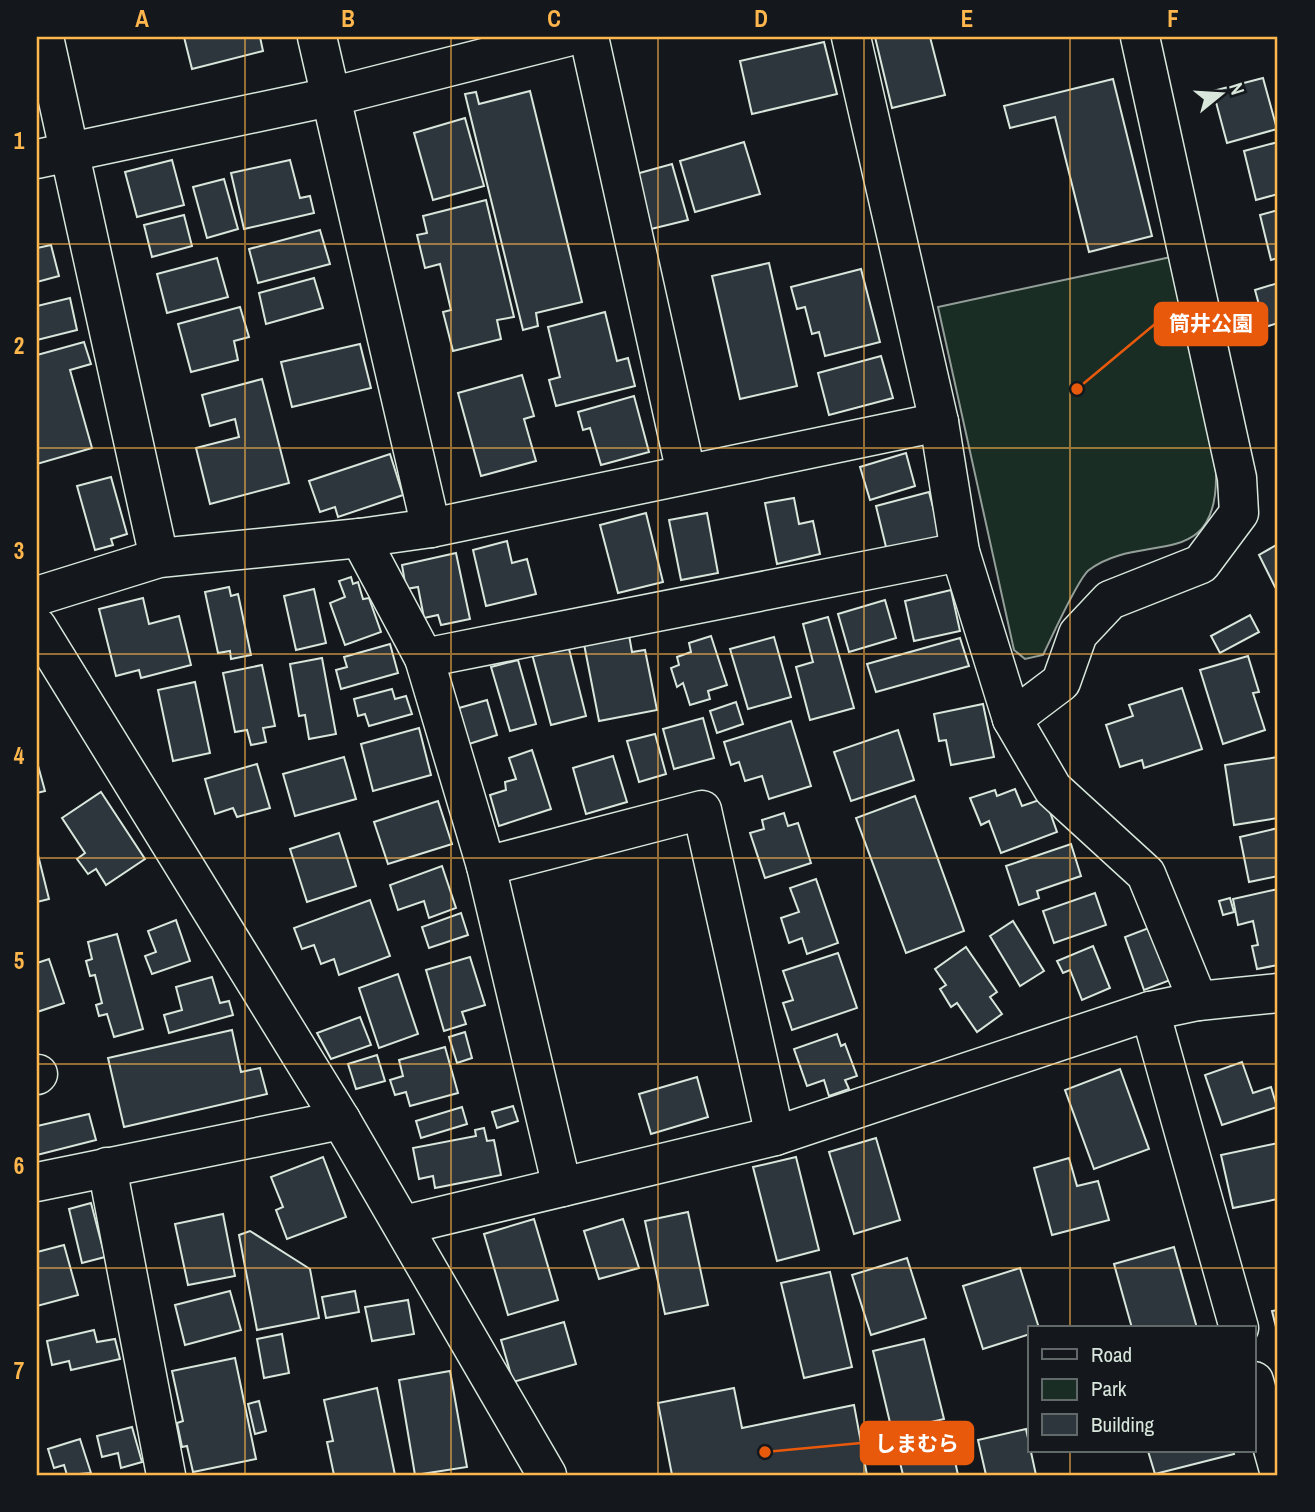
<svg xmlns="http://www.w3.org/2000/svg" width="1315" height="1512" font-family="'Archivo Narrow','Noto Sans JP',sans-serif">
<rect width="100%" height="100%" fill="#14181c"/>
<path fill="#1a2d24" stroke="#939e99" stroke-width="2" d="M1171,257L1216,471C1219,575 1142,530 1089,570C1078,578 1051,639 1043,655L1025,659L1014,650L938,307Z"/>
<g fill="#2c363c" stroke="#d8e6dc" stroke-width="2">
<polygon points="184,37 260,37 263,51 192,69"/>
<polygon points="875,37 930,37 945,95 892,108"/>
<polygon points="824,42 837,94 752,114 740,61"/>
<polygon points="1263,78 1277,129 1227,143 1213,91"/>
<polygon points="1113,79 1152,236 1089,252 1055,117 1010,128 1004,106"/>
<polygon points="530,91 582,302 536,313 538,326 523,330 465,94 476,92 479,104"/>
<polygon points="465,118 484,186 433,200 414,133"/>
<polygon points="744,142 760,194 695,212 680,161"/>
<polygon points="1278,142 1278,194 1256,200 1244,151"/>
<polygon points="172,160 184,205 137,217 125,172"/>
<polygon points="290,160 300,198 310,196 314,213 244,229 231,173"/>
<polygon points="672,164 688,220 651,229 636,174"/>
<polygon points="224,179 238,229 207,238 193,187"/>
<polygon points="486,200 514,317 497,320 501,339 453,351 443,312 451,310 440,264 425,268 417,235 427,233 423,216"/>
<polygon points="1278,210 1278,258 1271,260 1260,215"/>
<polygon points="184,215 192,246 152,257 144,225"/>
<polygon points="320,230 330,264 258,283 249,249"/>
<polygon points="51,245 59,276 37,282 37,248"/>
<polygon points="217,258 228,297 167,313 157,274"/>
<polygon points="769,263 797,386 740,399 712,276"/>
<polygon points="861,269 880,342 825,356 819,332 812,334 805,307 797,309 791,287"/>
<polygon points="314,278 323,308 266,324 259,293"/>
<polygon points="1278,283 1278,323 1265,327 1255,290"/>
<polygon points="70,298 77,330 37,340 37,306"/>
<polygon points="240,307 249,337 234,341 238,360 191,372 178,324"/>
<polygon points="605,312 617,361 628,358 635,386 556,406 549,380 560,377 548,327"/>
<polygon points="84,342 91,364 70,370 92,448 37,464 37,355"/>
<polygon points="360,344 371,388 292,407 281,362"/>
<polygon points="881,356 893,398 829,415 818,373"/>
<polygon points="522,375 534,416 524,419 536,461 481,476 458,393"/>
<polygon points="262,379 289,483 210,504 196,448 239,437 235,419 210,426 202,395"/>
<polygon points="634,396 649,452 601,465 590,428 583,430 578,412"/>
<polygon points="906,453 915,486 870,500 860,467"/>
<polygon points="390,454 403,495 338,517 335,507 320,512 309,481"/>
<polygon points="111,477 127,534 111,539 113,545 95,550 77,486"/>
<polygon points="929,492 941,537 887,551 876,506"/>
<polygon points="794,498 799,524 813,521 820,554 777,564 765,503"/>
<polygon points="646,513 663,582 618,593 600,525"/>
<polygon points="707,513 718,573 681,580 669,520"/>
<polygon points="507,541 512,563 527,559 536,594 486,606 473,550"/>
<polygon points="1278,544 1278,585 1275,587 1259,555"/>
<polygon points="456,553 470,619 441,625 438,615 424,618 418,587 406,589 402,565"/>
<polygon points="351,577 353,584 358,582 363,599 369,598 381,632 345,645 330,603 345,597 339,581"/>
<polygon points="229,587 231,596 238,594 251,655 231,659 230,651 218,653 205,592"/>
<polygon points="314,589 326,643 296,650 284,596"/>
<polygon points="951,590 960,631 914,641 905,601"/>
<polygon points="143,598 149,624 179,616 191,665 141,678 139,670 116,676 99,609"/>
<polygon points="885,600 896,638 849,652 838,614"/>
<polygon points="1250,615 1259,632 1220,653 1211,636"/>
<polygon points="828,617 854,708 810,720 796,667 813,662 803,624"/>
<polygon points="629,635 632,652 645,650 657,710 599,721 584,644"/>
<polygon points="711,636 727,685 708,691 710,699 690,705 683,683 677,687 671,668 679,665 677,657 691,652 689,643"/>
<polygon points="774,637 791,697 748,709 730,649"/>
<polygon points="960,638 969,666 876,692 867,664"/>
<polygon points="390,644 398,673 341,689 336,670 347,667 344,657"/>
<polygon points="568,645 586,716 551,725 532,654"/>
<polygon points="1248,656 1259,692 1253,693 1265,730 1223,744 1200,670"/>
<polygon points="322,658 336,734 309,739 305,715 299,716 290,664"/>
<polygon points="518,660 536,724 510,731 491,667"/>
<polygon points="262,665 275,726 263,728 266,742 251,745 247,730 235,732 223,673"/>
<polygon points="195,682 210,753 173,761 158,690"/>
<polygon points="1182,688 1202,749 1144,768 1142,760 1120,767 1106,725 1133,716 1129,705"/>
<polygon points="392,689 395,699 406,696 412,714 369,726 365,714 358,716 354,699"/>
<polygon points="487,700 497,735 469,744 459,708"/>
<polygon points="736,702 743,724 717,733 710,711"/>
<polygon points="983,704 994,757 951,765 946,740 939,741 934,714"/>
<polygon points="703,718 714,758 674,769 663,729"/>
<polygon points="791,721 811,786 769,799 762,776 745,781 739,762 731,765 724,742"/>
<polygon points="419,728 431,775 373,791 361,744"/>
<polygon points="898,730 914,780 851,801 834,752"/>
<polygon points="655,734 666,774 639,782 627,741"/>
<polygon points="532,750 551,809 499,826 490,795 506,790 505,782 516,779 509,758"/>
<polygon points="613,756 627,802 586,814 573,768"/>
<polygon points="344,757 356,799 295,816 283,774"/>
<polygon points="1278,757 1278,818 1234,825 1225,765"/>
<polygon points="37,762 45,791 37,793"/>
<polygon points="257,764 270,808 237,817 233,808 215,814 205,779"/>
<polygon points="1015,789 1022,806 1045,798 1057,832 1001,853 989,821 981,825 970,798 995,790 997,796"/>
<polygon points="101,792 145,859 106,885 96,869 88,874 77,859 85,853 62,818"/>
<polygon points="915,796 964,931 906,953 856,818"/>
<polygon points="438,801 452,844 388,864 374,822"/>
<polygon points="784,813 788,826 798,823 811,863 765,878 750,833 764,829 762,820"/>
<polygon points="1278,828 1278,876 1249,882 1240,837"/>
<polygon points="339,833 356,886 307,902 290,849"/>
<polygon points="1071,844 1081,876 1037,891 1039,898 1019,905 1006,866"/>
<polygon points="37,851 49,899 37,902"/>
<polygon points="442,866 456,908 429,918 424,901 398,910 390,885"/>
<polygon points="816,879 838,943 807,954 802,938 789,943 781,918 799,912 790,888"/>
<polygon points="1278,889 1278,965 1257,969 1252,946 1258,945 1253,921 1238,925 1233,899"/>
<polygon points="1095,893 1106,925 1054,943 1043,911"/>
<polygon points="1230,898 1234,912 1223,915 1219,901"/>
<polygon points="370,900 390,956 339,975 334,959 321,964 314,945 302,949 294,928"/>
<polygon points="461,913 468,935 429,948 422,927"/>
<polygon points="176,920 190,961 152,974 145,956 156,952 148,931"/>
<polygon points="1013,921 1044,971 1020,986 990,936"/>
<polygon points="1154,926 1173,979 1144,990 1125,937"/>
<polygon points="117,934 143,1029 114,1037 107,1014 99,1016 96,1005 102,1003 95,975 90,976 86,961 92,959 88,942"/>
<polygon points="1093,946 1110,988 1082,1000 1070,970 1063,973 1057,961"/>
<polygon points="966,947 997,992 990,997 1002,1014 977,1032 957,1003 951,1007 940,989 946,985 935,969"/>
<polygon points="838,953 857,1008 792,1030 783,1003 793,1000 783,971"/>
<polygon points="470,957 485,1005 462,1012 466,1024 444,1031 426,970"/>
<polygon points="49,959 64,1003 37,1012 37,963"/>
<polygon points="398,974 418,1034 379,1048 359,988"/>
<polygon points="212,977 220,1003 229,1001 233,1015 169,1033 164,1015 182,1010 176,987"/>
<polygon points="360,1017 371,1045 331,1059 317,1033"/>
<polygon points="232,1030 241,1072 260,1068 267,1094 124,1127 108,1058"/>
<polygon points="465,1032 472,1058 457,1063 449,1037"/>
<polygon points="837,1034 841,1046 845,1044 857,1076 845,1080 849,1089 829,1096 824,1080 807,1086 794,1049"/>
<polygon points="445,1047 458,1093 410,1106 406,1092 395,1095 390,1080 403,1076 399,1060"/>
<polygon points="377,1055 385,1081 356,1089 348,1064"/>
<polygon points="1242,1062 1253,1093 1271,1087 1277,1107 1222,1125 1205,1075"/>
<polygon points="1120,1069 1149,1149 1094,1169 1065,1090"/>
<polygon points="697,1077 708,1117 651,1134 639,1094"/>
<polygon points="513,1106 518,1121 497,1128 492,1112"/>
<polygon points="462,1107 467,1124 421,1138 416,1121"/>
<polygon points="89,1114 96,1140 37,1155 37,1126"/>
<polygon points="484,1128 487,1141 494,1140 501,1175 435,1188 433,1176 419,1179 413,1148 476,1136 475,1130"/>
<polygon points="876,1138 900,1220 854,1234 829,1152"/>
<polygon points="1278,1143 1278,1199 1233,1208 1221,1155"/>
<polygon points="323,1157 346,1217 287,1239 276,1210 283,1207 271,1177"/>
<polygon points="796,1157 819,1250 777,1261 753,1167"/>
<polygon points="1069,1158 1077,1186 1098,1181 1109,1220 1052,1235 1034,1168"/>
<polygon points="91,1203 105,1257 82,1263 69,1209"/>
<polygon points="688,1212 708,1305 665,1314 645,1221"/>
<polygon points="223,1214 235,1276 188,1285 175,1224"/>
<polygon points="534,1219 558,1300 508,1315 484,1234"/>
<polygon points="623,1219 639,1268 599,1279 584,1231"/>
<polygon points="250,1231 310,1269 319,1318 257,1330 239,1235"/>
<polygon points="64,1245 78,1295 37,1306 37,1252"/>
<polygon points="1174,1247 1197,1328 1132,1328 1114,1264"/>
<polygon points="907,1258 926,1318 871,1335 852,1275"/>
<polygon points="1020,1268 1039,1328 1030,1328 1030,1334 983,1349 963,1286"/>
<polygon points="830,1272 852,1367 804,1378 781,1283"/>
<polygon points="230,1291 241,1330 185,1345 175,1305"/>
<polygon points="355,1291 359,1312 326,1318 322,1297"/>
<polygon points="408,1300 414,1334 372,1341 365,1307"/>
<polygon points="1278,1310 1278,1335 1272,1311"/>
<polygon points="564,1322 576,1364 513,1382 501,1340"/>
<polygon points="94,1330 97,1342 115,1339 120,1359 71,1370 69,1361 52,1365 47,1341"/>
<polygon points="282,1334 289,1373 264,1378 257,1339"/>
<polygon points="924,1339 944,1419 892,1431 873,1351"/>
<polygon points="235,1358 256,1459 193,1472 187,1446 182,1447 177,1423 183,1421 172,1371"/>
<polygon points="450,1371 467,1467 415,1475 399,1380"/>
<polygon points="377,1388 395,1475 334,1475 327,1442 333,1441 324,1400"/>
<polygon points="734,1388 742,1428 854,1405 867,1475 672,1475 658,1403"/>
<polygon points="259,1401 266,1431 255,1434 248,1404"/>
<polygon points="132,1427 142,1462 121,1468 118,1453 102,1457 97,1436"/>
<polygon points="1026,1429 1036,1475 986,1475 978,1440"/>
<polygon points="949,1434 958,1475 903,1475 896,1446"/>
<polygon points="80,1439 91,1473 67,1475 64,1465 54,1468 48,1449"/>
<polygon points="1148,1451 1233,1451 1234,1454 1155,1474"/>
</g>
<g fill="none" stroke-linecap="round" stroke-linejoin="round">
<defs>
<g id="minor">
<polyline points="44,37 159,558"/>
<polyline points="317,37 431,528"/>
<polyline points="589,37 686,473"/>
<polyline points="851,37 939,422 960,552 1012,719 1053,789 1146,874 1198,1001"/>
<polyline points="37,159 330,97 567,37"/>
<polyline points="360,538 424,658 960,552"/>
<polyline points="37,596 159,558 360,538 431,528 939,422"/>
<polyline points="37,627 341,1120 547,1475"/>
<polyline points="424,658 486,866 562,1187"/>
<polyline points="1012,719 1061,682 1078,634 1110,600 1201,564 1239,513 1237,478 1140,37"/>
<polyline points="486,866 702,810 775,1136"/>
<polyline points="1150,1011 1239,1328"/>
<polyline points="37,1075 38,1074"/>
<polyline points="107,1167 166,1475"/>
<polyline points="37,1182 341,1120"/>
<polyline points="404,1225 775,1136 1150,1011 1198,1001 1278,993"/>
<polyline points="1254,1381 1278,1467"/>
</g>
</defs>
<use href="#minor" stroke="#d8e6dc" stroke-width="41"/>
<use href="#minor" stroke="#14181c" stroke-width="38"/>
</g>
<path fill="none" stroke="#ffb74d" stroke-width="2" stroke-opacity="0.55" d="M245,37V1475M451,37V1475M658,37V1475M864,37V1475M1070,37V1328M37,244H1278M37,448H1278M37,654H1278M37,858H1278M37,1064H1278M37,1268H1278M1070,1451V1475"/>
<path fill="none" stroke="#e8590c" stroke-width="2.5" d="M1077 389L1155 324M765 1452L861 1443"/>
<g fill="#e8590c" stroke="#14181c" stroke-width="2.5">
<circle cx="1077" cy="389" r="7"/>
<circle cx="765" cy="1452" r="7"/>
</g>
<g fill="#e8590c" stroke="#e8590c" stroke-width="2.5">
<rect x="1155" y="303" width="112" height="42" rx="7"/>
<rect x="861" y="1422" width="112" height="42" rx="7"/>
</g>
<g font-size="21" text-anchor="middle" font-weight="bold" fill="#fff">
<text x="1211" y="331">筒井公園</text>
<text x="917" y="1451">しまむら</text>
</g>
<rect width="1315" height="1512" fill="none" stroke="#14181c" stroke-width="77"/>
<rect x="1028" y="1326" width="228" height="126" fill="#14181c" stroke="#626a69" stroke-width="2"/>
<rect x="1042" y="1349" width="35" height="10" fill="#14181c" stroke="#626a69" stroke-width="2"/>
<text x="1091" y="1362" font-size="21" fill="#d8e6dc">Road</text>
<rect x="1042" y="1379" width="35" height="21" fill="#1a2d24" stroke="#626a69" stroke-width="2"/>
<text x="1091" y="1396" font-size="21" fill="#d8e6dc">Park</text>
<rect x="1042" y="1414" width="35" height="21" fill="#2c363c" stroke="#626a69" stroke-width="2"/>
<text x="1091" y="1432" font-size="21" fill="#d8e6dc">Building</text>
<g transform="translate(1221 94) rotate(72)" stroke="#14181c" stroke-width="5" paint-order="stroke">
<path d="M0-5L12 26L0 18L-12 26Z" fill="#d8e6dc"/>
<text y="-10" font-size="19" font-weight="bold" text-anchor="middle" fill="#d8e6dc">N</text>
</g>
<rect x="38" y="38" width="1238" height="1436" fill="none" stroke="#ffb74d" stroke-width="2.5"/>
<g font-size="23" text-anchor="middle" font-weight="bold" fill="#ffb74d">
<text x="142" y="27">A</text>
<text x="348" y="27">B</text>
<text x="554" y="27">C</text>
<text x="761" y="27">D</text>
<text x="967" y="27">E</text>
<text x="1173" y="27">F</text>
<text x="19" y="149">1</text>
<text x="19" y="354">2</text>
<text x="19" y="559">3</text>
<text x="19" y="764">4</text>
<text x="19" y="969">5</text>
<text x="19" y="1174">6</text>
<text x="19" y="1379">7</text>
</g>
</svg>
